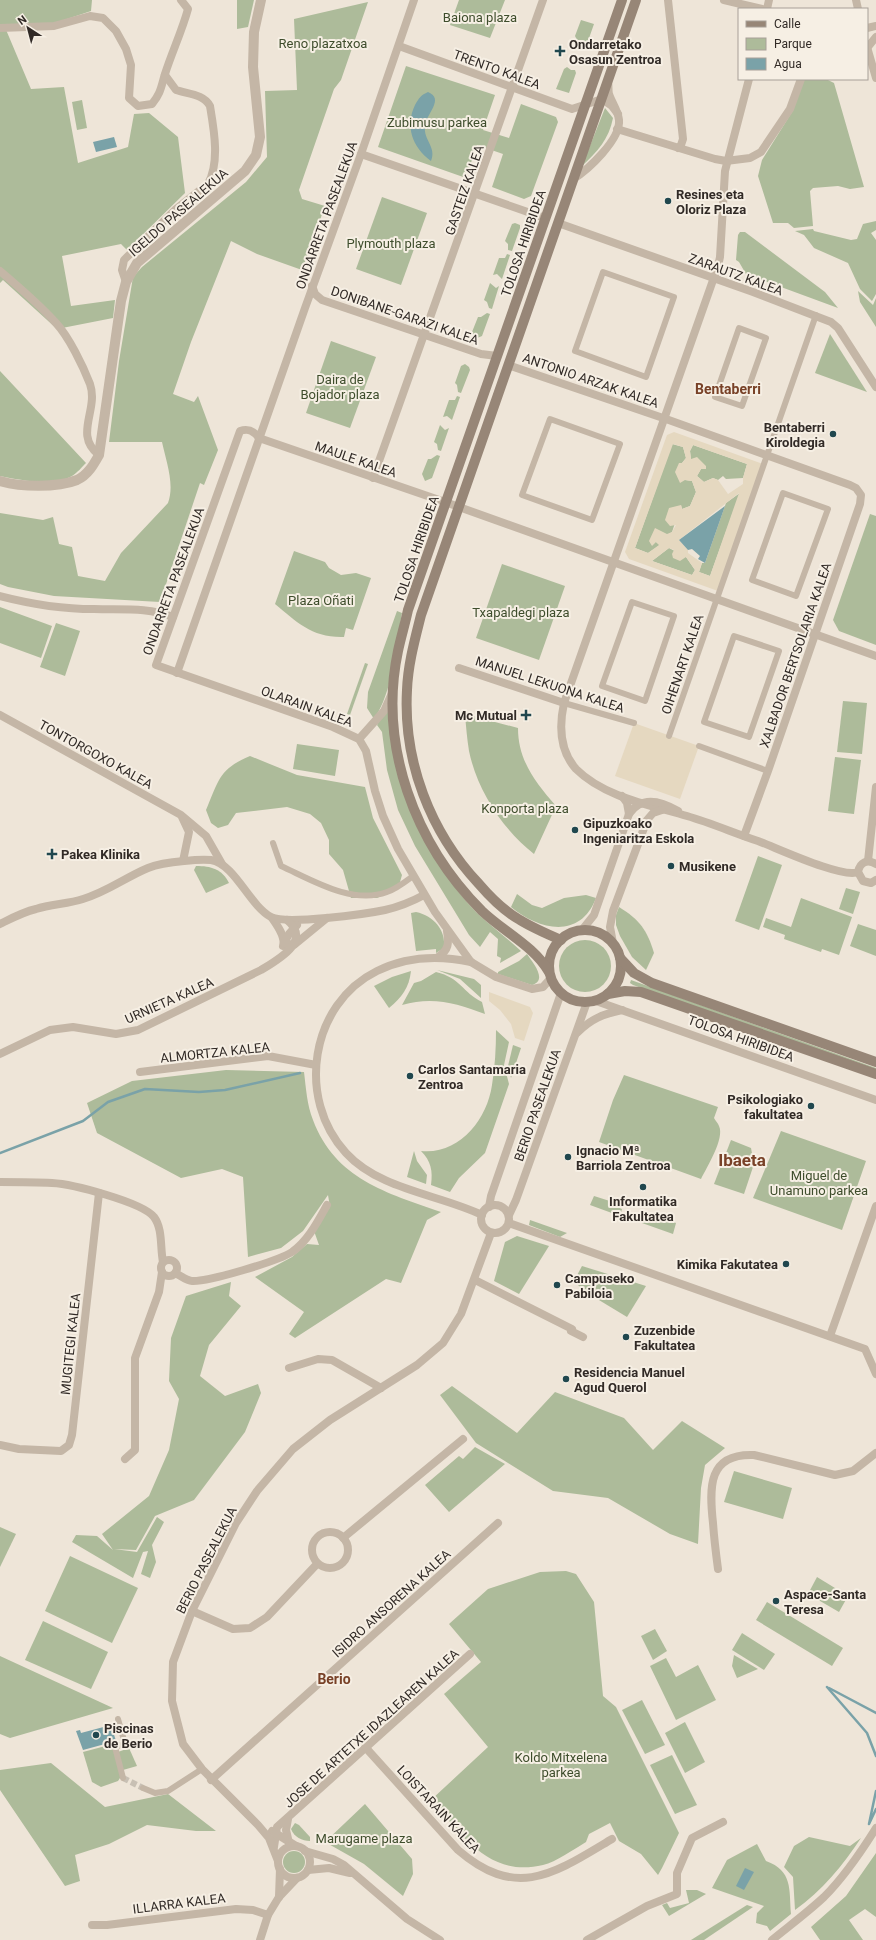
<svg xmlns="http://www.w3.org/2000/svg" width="876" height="1940" font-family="Roboto,sans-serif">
<rect width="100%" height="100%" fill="#eee5d8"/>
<g fill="#adbb9a">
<polygon points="0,0 92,0 91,11 52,24 4,25 31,89 64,87 78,163 128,147 134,114 149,113 178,137 185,193 127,250 121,244 62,256 71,306 115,300 113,318 57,329 3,280 0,283"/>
<polygon points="237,0 254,0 248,27 237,29"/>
<polygon points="459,0 505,0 490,38 450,25"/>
<path d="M368,2L341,80L334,89L299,190L302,199L325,206L302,270L257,254L231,241L191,342L173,394L194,402L198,396L218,450L204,485L200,483L160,602L54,596L8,587L0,584V513L43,520L53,517L59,544L72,547L78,576L105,581L121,553L168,503C175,484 166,461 162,442H109L119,361L133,277L142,267L246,182L267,157L265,91L297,90L294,19Z"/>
<polygon points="581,20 594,24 588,41 584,43 582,40 577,40 575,36"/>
<polygon points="406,66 495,95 483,130 509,138 521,104 556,117 558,122 531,196 524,199 492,187 503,154 477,145 466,178 378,147"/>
<polygon points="567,67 571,70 575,70 576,73 569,93 556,89 564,69"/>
<polygon points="804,79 826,79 834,83 864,187 850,189 838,186 813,188 810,191 813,226 794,228 788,223 773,223 758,176 762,160 792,112"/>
<polygon points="82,100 87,128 77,130 72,102"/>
<path d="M605,108L613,118C609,139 597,152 582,166Z"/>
<polygon points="382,197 427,213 401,285 356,269"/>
<polygon points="876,221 876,230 871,233 876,240 876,294 872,301 860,289 848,263 814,248 804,235 795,231 813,229 814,231 851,240 857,239 863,224"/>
<polygon points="515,223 520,225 520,228 512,251 508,250 508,244 505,241 512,224"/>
<polygon points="740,232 745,232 825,292 838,308 746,274 739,262 736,260 738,235"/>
<polygon points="507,254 510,255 502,279 497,274 493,275 499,258 505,258"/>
<polygon points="490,283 496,288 499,286 492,309 489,308 487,302 484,300"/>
<polygon points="858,291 873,305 876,298 876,327 860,302"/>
<polygon points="487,313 490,314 482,336 475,339 472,332 478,317 481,317"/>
<polygon points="830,334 867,392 815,373"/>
<polygon points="331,341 376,357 350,428 306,413"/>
<polygon points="465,364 469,367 470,370 461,393 458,392 457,385 455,383 461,366"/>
<path d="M0,371L86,463C82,467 77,473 72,476C53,487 20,480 0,476Z"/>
<polygon points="457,396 460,397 452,420 447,416 443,417 449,400 455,400"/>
<polygon points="440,425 445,430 449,428 441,451 438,450 437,444 434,442"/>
<polygon points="672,444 683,447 686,458 682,463 685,480 692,481 696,492 690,506 682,509 681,505 672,532 656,542 660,545 648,553 635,548"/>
<polygon points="693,445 747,464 743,478 726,479 723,476 718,480 713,478 704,482 697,476 701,469 695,459 691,460 690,451"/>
<polygon points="437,455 440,456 432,478 425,481 422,474 428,459 431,459"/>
<polygon points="740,493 710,576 699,572 702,563 705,563 726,503"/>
<polygon points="870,514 876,516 876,645 839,631 833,620"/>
<polygon points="669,548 686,557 695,570 692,575 652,561"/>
<path d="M294,551L325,562L329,568L341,575L356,573L371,578L353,630L346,628L344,637C312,638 297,622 275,604Z"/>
<polygon points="502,564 565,586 539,660 476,638"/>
<polygon points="0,607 52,626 41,658 0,643"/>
<path d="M397,611L402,613C396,645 393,692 374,719L367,708L368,692Z"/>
<polygon points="56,623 80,631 65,676 40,667"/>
<polygon points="365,663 368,664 350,715 347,714"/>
<polygon points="843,701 867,703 862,754 837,752"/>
<path d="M389,710C391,771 409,820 443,870C453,885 464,900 477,913C491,926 507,938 521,951L500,963L501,958L497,956L498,939L490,932L480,947L469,935L415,846L398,810L387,770L382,732L377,725L381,718Z"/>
<path d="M465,714L518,728C518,760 535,782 556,806L534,854C503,830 477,790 469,751C467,739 466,726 465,714Z"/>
<polygon points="297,744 339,750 335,776 293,769"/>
<path d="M250,756L297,775L365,787L373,818L402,875L398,889L377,898H351L343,870L329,854V840L321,823L310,814L287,807L236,813L228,825L218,828L211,823L206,810C219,780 219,769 250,756Z"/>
<polygon points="835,757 861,760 854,814 828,811"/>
<polygon points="758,856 782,865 759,930 735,921"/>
<path d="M196,866C211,866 222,869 229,883L206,893L194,870Z"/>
<polygon points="846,888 860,892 853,914 839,909"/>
<path d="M517,894L532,905L542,908L564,898L586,895L596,898C580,940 539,930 511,907Z"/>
<polygon points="801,898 852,917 839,955 822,949 821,952 784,939 785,935 763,927 766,918 791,927"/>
<path d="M619,907C640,920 647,930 654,953L646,970L632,957L620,936L616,925V915Z"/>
<path d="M416,912C434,916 446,930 444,948L436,953V949L416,951L411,913Z"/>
<polygon points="858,924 876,930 876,956 850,946"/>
<circle cx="585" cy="966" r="26"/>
<path d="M527,954C533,963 548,980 532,985L498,974V972L519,961Z"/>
<polygon points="437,970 474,979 481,985 481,998 460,979"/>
<path d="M411,971C409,988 402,997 389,1008L374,986L392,977Z"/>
<path d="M436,972C461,978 462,992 482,1002L485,1014C457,1003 432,996 402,1005L414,983L421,981Z"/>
<polygon points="631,980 876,1068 876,1070 633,985 630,983"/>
<path d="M496,1030L509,1042L504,1065L509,1084L485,1153L459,1178L450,1192L431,1185C433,1171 431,1161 421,1151C459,1155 487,1120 492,1085C495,1067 496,1048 496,1030Z"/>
<polygon points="513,1045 521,1048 511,1078 508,1066"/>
<path d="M226,1070L304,1072C306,1088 307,1105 313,1120C335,1179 387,1193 441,1212L427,1220L401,1283L386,1279L295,1338L289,1334L304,1312L255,1277L292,1257L307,1244L319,1245L314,1231L330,1207L328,1195L303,1231L281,1248L248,1257L243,1177L222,1169L181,1178L97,1133L87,1103L132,1081Z"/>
<path d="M624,1075L718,1107L714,1118C715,1120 718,1123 719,1126C725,1138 707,1167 701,1179L599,1142L613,1100Z"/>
<polygon points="781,1131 866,1161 842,1230 753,1198"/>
<polygon points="731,1140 751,1148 754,1164 744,1194 714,1184"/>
<polygon points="414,1151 417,1161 427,1175 426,1184 407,1177"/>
<polygon points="594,1196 616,1203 615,1206 622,1209 620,1216 590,1205"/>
<polygon points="653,1215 676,1223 673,1234 642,1223 645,1216 651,1218"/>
<polygon points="530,1220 567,1233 560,1237 529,1225"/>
<polygon points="517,1236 549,1246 519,1294 494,1281 505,1242"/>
<polygon points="582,1266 646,1286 627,1317 584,1291 574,1281"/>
<polygon points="231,1282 229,1296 241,1306 209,1345 200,1376 225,1396 258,1384 261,1393 245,1432 194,1500 155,1516 136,1550 114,1549 137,1552 157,1517 164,1522 152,1545 156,1562 150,1578 141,1574 148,1551 143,1552 133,1578 72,1542 76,1535 97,1536 113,1550 102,1534 149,1496 169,1450 179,1399 169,1381 171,1338 186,1296"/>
<polygon points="452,1386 517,1433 555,1392 624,1418 653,1450 682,1421 725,1448 705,1465 701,1488 698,1544 670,1534 608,1498 553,1491 476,1443 440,1395"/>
<polygon points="475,1447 505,1464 449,1512 425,1485 459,1456 463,1459"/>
<polygon points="734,1471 792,1488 783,1519 724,1502"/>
<polygon points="0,1527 16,1534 0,1567"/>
<polygon points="70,1556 138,1588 112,1643 45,1611"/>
<path d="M566,1571L576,1574L594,1602L603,1696L616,1707L679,1833L662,1868L658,1875L641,1854L619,1841L610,1823L589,1834L586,1842C574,1849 556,1862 543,1865C488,1878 462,1834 431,1800L488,1747L444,1694L481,1662L449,1624L488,1589L540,1572Z"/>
<polygon points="817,1577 848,1596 839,1612 808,1594"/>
<polygon points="767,1602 843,1648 832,1666 756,1620"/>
<polygon points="43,1621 108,1652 91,1689 25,1660"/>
<polygon points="655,1629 667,1651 653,1660 641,1636"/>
<polygon points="742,1633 775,1654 764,1670 732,1650"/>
<polygon points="734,1655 758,1669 737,1678 732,1666"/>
<polygon points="0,1656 113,1708 10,1738 0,1734"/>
<polygon points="666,1658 676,1677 698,1665 716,1700 676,1720 650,1666"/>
<polygon points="642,1700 665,1745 645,1754 622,1710"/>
<polygon points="685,1722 705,1762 685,1773 665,1733"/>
<polygon points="113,1744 122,1775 118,1781 101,1787 92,1782 83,1752"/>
<polygon points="129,1748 137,1766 123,1770 118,1752"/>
<polygon points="672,1755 697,1805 675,1814 650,1765"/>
<polygon points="51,1763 105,1807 168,1794 216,1831 196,1831 147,1825 109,1844 75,1855 80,1881 65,1886 0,1790 0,1770"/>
<polygon points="365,1804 412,1859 413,1874 403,1896 364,1864 325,1842"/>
<path d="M295,1823L299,1825L310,1837V1841C302,1841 294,1837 291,1829Z"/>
<path d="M809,1837L850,1846L861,1838C843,1865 822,1891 795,1910L793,1877L784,1867L794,1846Z"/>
<path d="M757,1844L766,1861C793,1871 789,1889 791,1914L770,1931L767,1926L756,1923L757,1913L764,1906L712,1888L727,1860Z"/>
<circle cx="294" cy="1862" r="11"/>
<polygon points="876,1853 876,1917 865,1909 849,1920 863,1940 820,1940 811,1927 846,1896"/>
<polygon points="686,1890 697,1890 706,1894 669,1916 662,1905 667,1903 670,1908 689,1903"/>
<polygon points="747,1905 753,1907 704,1940 691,1940"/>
</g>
<g fill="#e5d8c0" fill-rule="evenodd">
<path d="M674,432L763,464L718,591L629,559L625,552L667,435ZM673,444L683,447L686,458L682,463H679L675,472L680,483L685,480L692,481L696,492L690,506L682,509L681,505L669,508L665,520L670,526L676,525L672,532L667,534L655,528L649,541L652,546L656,542L659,545L648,553L635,548ZM693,445L747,464L743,478V484L728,494L718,480L713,478L704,482L697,476L701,469H706V466L697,457L691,459L690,451ZM739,493L710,576L699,572L702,563L688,553V550L679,540ZM669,548L674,550L672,554L673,558L680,561L686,557L695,570L692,575L652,561Z"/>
<polygon points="634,723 699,746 680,799 615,776"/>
<polygon points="489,992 530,1007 533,1013 524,1041 515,1038 511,1024 500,1010 489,1001"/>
</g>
<g fill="#7aa2a8">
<path d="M428,92C445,99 426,114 425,126C423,140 437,147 431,161C412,147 405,126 415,105C419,98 421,95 428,92Z"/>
<polygon points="114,137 117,147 96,152 93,142"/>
<polygon points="725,506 705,563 698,559 700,556 692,549 688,550 679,540"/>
<polygon points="111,1725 116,1741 83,1750 76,1731 80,1730 81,1733"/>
<polygon points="745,1868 754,1872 744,1890 736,1886"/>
</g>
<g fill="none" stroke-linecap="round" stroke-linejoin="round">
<g stroke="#7aa2a8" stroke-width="2.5">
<polyline points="0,1153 83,1121 108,1102 145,1089 199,1092 225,1090 300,1073"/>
<polyline points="827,1687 867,1733 876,1756"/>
<polyline points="829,1688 876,1713"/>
<polyline points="876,1791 869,1824 876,1809"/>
</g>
<polyline stroke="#c8c0b4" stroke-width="6" stroke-dasharray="6 3" stroke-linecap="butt" points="123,1778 143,1788"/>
<g stroke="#c4b6a6" stroke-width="6">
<polygon points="603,272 674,297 646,377 575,351"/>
<polygon points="739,328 766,338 742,406 715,397"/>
<polygon points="550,419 620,444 592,520 522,495"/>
<polygon points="783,493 828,509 796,596 752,580"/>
<polygon points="632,602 674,616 645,701 602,686"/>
<polygon points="734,636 779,651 749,737 704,722"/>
<polyline points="564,703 634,723"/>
<polyline points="669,736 816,315"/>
<polyline points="699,746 768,771"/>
<path d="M273,843L281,866C312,880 352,905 387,892C396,889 405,882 413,876"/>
<polyline points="118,1719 125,1744 115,1747 123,1778"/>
<polyline points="143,1788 155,1793 168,1791 202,1769"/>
</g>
<g stroke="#c4b6a6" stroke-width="8">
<polyline points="668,0 683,139 681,145 678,148"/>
<polyline points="724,0 762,9"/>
<polyline points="856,0 858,9"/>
<polyline points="767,9 769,0"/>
<path d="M0,28L54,26L90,16L103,18L116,31L126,49L131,65L129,98L138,106L152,104C161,93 161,87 165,74C172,52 182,31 188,9L181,0"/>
<polyline points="867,28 876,26"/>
<polyline points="399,46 572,109 602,99 612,106 618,114"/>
<polyline points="867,47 876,78"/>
<polyline points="867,48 876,37"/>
<path d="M749,79L725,171L720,257L718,266L564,703C559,726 559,750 576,769C604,797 650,805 687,816C711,823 734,833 758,841C777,848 843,879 858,872"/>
<polyline points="617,129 715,159 726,161 750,158 761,152 790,109 801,79"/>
<polyline points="361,154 545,218"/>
<path d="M573,179C588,170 621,139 619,120C618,110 612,103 609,94C608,91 609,86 608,82"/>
<polyline points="558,223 753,292 831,322 838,328 876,387"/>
<path d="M0,271C19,287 39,304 56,323C69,337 83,366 90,384C99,410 73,435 99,455"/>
<path d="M126,282L122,270L124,260L175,210L208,184C220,162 214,130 210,106C204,94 188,94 176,90L165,75"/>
<polyline points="312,286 315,294 322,300 481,354 497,356"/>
<polyline points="508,365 666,419 850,485 856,488 861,495 860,504 768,771 744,836"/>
<polyline points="373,478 543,0"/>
<path d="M0,596C31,604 62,609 94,609C122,610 147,607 173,617"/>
<polyline points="459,668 564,703"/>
<polyline points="177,673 305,308 361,154 414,0"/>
<polyline points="0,715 181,815 206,836 222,864"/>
<polyline points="359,739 384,711 392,693"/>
<path d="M629,814C642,795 661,801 678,811"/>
<polyline points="182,817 189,832 183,861"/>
<polyline points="868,861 876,787"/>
<path d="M876,864C867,859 860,862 858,872L863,881L871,883L876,880"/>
<path d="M272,918C277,925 286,937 283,946"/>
<path d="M0,924C12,918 23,912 36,909C51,904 68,904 83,899C107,892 126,877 148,868C160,863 172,862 184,861C193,860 202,859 211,860C235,864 249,905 271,917C286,925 366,914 385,910C398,907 413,901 424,895"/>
<polyline points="297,925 289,934 284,943 294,945 327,918"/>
<polyline points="582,930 594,915 629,814 627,803 622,796"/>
<polyline points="613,943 610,927 613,911 647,820 653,813 662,810"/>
<path d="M438,957C449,950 449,943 447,931"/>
<path d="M471,962C438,955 407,956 377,971C310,1004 296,1099 346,1153C380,1190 438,1194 482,1215"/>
<path d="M551,978L543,987L532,989L496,977L471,962L435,912L398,849L383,816L375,791L366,751L359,739L333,727L156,665L240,431C249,428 254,431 259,438L445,502L876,656"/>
<polyline points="596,1001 876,1100"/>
<path d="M577,1033C591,1019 603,1014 622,1010"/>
<path d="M0,1054L50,1030L73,1027L116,1034L138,1030L261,970C279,959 312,941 287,920"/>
<polyline points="140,1072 268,1056 316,1065"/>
<path d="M0,1182C17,1182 35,1182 52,1183C72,1184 142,1202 154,1217C163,1229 160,1248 163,1262"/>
<circle cx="495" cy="1219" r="14"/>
<polyline points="489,1207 491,1196 561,993"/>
<polyline points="509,1215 516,1200 587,1002"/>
<polyline points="509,1223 865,1349 876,1374"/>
<circle cx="169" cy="1268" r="8"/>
<path d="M175,1273C180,1275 186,1281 192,1281C208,1282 278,1261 292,1252C308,1241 318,1221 327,1205"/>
<polyline points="475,1280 572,1329 571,1331 583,1337"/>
<polyline points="830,1336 876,1206"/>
<polyline points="289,1368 318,1359 332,1360 381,1388"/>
<polyline points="0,1445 19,1449 61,1451 69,1445 72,1435 99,1193"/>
<polyline points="125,1459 135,1450 135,1358 159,1292 162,1272"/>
<circle cx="330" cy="1550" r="18"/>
<polyline points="343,1538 463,1439"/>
<path d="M718,1569C716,1554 714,1538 713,1523C709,1487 708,1453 754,1455L835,1475L853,1471L876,1453"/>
<polyline points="192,1611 233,1629 250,1628 267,1617 317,1564"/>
<path d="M366,1748L458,1850C517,1901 555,1873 612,1839"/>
<polyline points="211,1780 498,1523"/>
<polyline points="288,1819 286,1830 289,1843"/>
<polyline points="272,1831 296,1846"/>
<circle cx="294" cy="1862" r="16"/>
<polyline points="274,1847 277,1827 470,1654"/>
<polyline points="305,1851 333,1859 344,1865 407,1919 440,1940"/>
<polyline points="278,1861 269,1838 258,1825 202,1769 183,1744 172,1701 173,1662 192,1611 236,1523 257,1491 293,1449 330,1420 417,1365 443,1343 461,1314 491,1233"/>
<polyline points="308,1870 329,1868 350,1873"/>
<polyline points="279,1897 280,1869"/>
<polyline points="92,1925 107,1925 236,1909 253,1910 268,1915"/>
<polyline points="260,1940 268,1915 279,1897 297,1878"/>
<polyline points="587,1940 647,1906 677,1894 677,1873 692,1838 723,1822"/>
<path d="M772,1940C789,1926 808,1912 824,1897C845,1876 861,1852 876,1828"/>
</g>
<path stroke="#c4b6a6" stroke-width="10" d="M0,481C20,487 57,488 77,480C88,475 94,464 99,455L121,301L126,282L137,263L245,171L256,155L260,137L253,67L254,32L261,0"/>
<g stroke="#978677" stroke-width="10">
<circle cx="585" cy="966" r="36"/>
<path d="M561,940C547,934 533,928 520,920C504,911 491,898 479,884C430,832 403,761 407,690C408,664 415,639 421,615L636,0"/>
<polyline points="620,958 634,973 652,983 876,1062"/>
<path d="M549,972C534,946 504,932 482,911C415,844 378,746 398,651C401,637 405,624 408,610L622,0"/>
<polyline points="608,994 625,991 641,992 876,1074"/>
</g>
</g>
<g fill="#20474e" stroke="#f6efe4" stroke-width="1.5">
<path d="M558 45h4v4h4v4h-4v4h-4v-4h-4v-4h4z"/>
<circle cx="668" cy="201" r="4"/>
<circle cx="833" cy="434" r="4"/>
<path d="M524 709h4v4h4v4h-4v4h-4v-4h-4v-4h4z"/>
<circle cx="575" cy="830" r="4"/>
<path d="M50 848h4v4h4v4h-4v4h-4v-4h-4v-4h4z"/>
<circle cx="671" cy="866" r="4"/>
<circle cx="410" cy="1076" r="4"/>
<circle cx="811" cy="1106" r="4"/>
<circle cx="568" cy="1157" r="4"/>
<circle cx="643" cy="1187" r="4"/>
<circle cx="786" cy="1264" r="4"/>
<circle cx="557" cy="1285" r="4"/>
<circle cx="626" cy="1337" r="4"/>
<circle cx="566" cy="1379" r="4"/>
<circle cx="776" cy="1601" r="4"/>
<circle cx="96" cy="1735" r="4"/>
</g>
<g text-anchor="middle" stroke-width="4" stroke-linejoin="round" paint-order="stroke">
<g font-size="13" fill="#3e4d2c" stroke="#f6efe4">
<text x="480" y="22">Baiona plaza</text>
<text x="323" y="48">Reno plazatxoa</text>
<text x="437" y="127">Zubimusu parkea</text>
<text x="391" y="248">Plymouth plaza</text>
<text x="340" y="384">Daira de<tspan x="340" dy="15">Bojador plaza</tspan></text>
<text x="321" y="605">Plaza Oñati</text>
<text x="521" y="617">Txapaldegi plaza</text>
<text x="525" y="813">Konporta plaza</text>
<text x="819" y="1180">Miguel de<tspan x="819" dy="15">Unamuno parkea</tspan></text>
<text x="561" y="1762">Koldo Mitxelena<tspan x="561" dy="15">parkea</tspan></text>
<text x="364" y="1843">Marugame plaza</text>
</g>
<g font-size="13" font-weight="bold" fill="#312a26" stroke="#f6efe4" text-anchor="start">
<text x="569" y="49">Ondarretako<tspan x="569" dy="15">Osasun Zentroa</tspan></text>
<text x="676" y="199">Resines eta<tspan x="676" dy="15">Oloriz Plaza</tspan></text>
<text x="825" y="432" text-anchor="end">Bentaberri<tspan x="825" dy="15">Kiroldegia</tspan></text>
<text x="517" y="720" text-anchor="end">Mc Mutual</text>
<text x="583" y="828">Gipuzkoako<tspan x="583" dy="15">Ingeniaritza Eskola</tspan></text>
<text x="61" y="859">Pakea Klinika</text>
<text x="679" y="871">Musikene</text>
<text x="418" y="1074">Carlos Santamaria<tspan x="418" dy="15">Zentroa</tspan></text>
<text x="803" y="1104" text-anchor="end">Psikologiako<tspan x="803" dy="15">fakultatea</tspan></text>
<text x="576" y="1155">Ignacio Mª<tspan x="576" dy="15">Barriola Zentroa</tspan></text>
<text x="643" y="1206" text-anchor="middle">Informatika<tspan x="643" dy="15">Fakultatea</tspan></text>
<text x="778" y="1269" text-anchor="end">Kimika Fakutatea</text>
<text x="565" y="1283">Campuseko<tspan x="565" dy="15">Pabiloia</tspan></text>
<text x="634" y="1335">Zuzenbide<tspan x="634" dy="15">Fakultatea</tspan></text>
<text x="574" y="1377">Residencia Manuel<tspan x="574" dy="15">Agud Querol</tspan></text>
<text x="784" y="1599">Aspace-Santa<tspan x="784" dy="15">Teresa</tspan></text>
<text x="104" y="1733">Piscinas<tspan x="104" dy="15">de Berio</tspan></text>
</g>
<g font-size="13" fill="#312a26" stroke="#f6efe4">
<text transform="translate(497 69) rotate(20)" y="5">TRENTO KALEA</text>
<text transform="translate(464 190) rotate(-71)" y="5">GASTEIZ KALEA</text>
<text transform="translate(178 212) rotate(-41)" y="5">IGELDO PASEALEKUA</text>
<text transform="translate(326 215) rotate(-70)" y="5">ONDARRETA PASEALEKUA</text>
<text transform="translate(523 243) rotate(-71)" y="5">TOLOSA HIRIBIDEA</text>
<text transform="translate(736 274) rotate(20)" y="5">ZARAUTZ KALEA</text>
<text transform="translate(405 315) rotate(19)" y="5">DONIBANE-GARAZI KALEA</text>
<text transform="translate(591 380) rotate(19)" y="5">ANTONIO ARZAK KALEA</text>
<text transform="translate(356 459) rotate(19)" y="5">MAULE KALEA</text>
<text transform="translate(416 549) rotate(-71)" y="5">TOLOSA HIRIBIDEA</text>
<text transform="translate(173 581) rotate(-70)" y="5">ONDARRETA PASEALEKUA</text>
<text transform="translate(795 655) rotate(-71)" y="5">XALBADOR BERTSOLARIA KALEA</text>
<text transform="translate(682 664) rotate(-71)" y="5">OIHENART KALEA</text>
<text transform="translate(550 684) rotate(18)" y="5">MANUEL LEKUONA KALEA</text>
<text transform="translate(307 706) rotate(20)" y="5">OLARAIN KALEA</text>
<text transform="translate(96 754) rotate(29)" y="5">TONTORGOXO KALEA</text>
<text transform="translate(169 1000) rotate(-24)" y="5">URNIETA KALEA</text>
<text transform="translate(741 1038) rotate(20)" y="5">TOLOSA HIRIBIDEA</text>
<text transform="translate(215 1052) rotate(-6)" y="5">ALMORTZA KALEA</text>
<text transform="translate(537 1105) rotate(-71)" y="5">BERIO PASEALEKUA</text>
<text transform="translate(70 1344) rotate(-84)" y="5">MUGITEGI KALEA</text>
<text transform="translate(206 1560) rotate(-63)" y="5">BERIO PASEALEKUA</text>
<text transform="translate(391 1603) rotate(-42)" y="5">ISIDRO ANSORENA KALEA</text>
<text transform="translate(371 1728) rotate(-42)" y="5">JOSE DE ARTETXE IDAZLEAREN KALEA</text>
<text transform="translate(439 1809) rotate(47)" y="5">LOISTARAIN KALEA</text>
<text transform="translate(179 1903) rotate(-7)" y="5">ILLARRA KALEA</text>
</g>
<g font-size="14" font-weight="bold" fill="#784127" stroke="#f6efe4">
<text x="728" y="394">Bentaberri</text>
<text x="334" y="1684">Berio</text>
</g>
<g font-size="17" font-weight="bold" fill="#784127" stroke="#f6efe4">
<text x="742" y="1166">Ibaeta</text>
</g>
</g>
<rect x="738" y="8" width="130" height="72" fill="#f6efe4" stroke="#a7a098"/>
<rect x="746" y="21" width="20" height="6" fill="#978677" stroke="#a7a098"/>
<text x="774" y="28" font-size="12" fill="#312a26">Calle</text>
<rect x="746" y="38" width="20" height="12" fill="#adbb9a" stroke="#a7a098"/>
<text x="774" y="48" font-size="12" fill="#312a26">Parque</text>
<rect x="746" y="58" width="20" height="12" fill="#7aa2a8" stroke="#a7a098"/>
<text x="774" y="68" font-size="12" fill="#312a26">Agua</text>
<g transform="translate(28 28) rotate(324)" stroke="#f6efe4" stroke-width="3" paint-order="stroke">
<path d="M0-3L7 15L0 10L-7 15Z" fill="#312a26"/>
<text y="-6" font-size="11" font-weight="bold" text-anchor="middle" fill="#312a26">N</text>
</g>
</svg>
